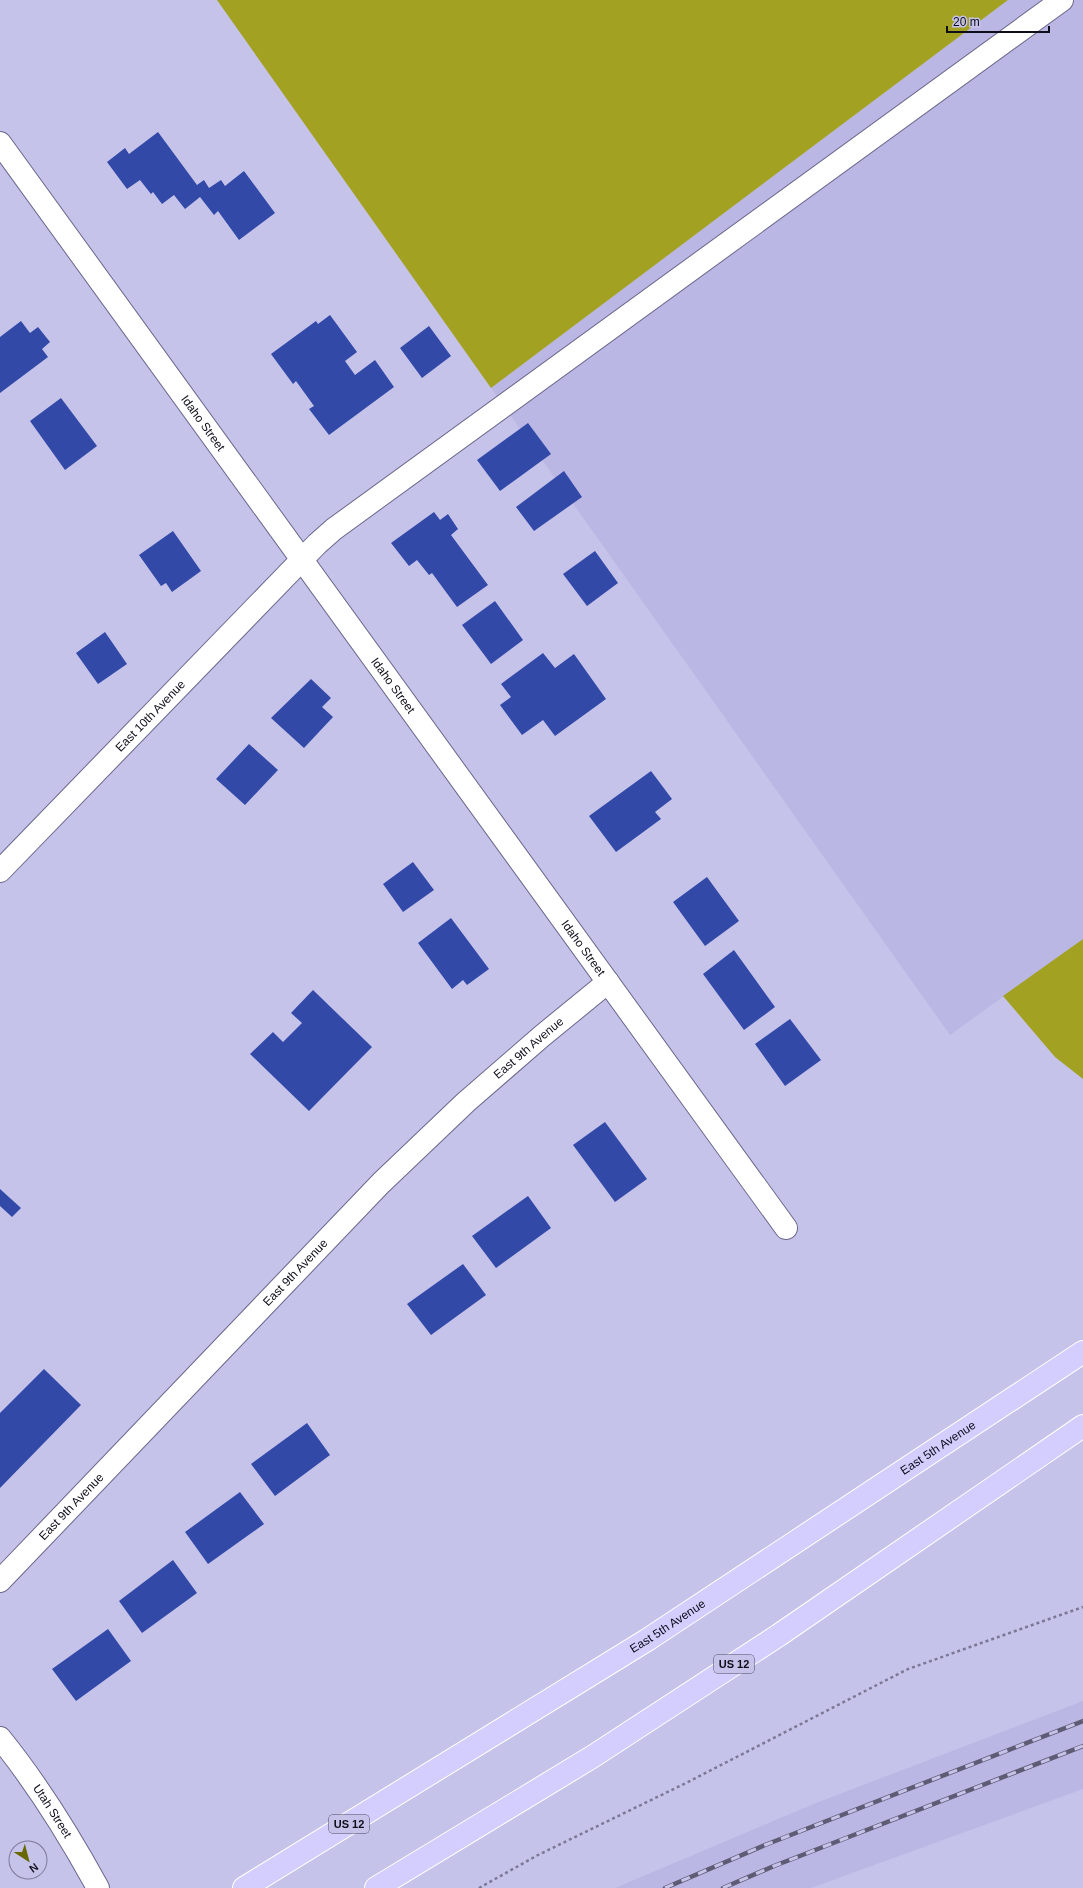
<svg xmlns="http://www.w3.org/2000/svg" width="1083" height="1888" font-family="Arial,sans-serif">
<rect width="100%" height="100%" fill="#c6c3ea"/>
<g fill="#bbb7e4">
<polygon points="1008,0 1083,0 1083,939 950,1035 491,388"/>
<polygon points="1083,1701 1083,1789 811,1888 615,1888 816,1803"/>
</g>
<g fill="#a3a121">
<polygon points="217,0 1008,0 491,388"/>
<polygon points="1083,939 1083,1079 1055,1057 1003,996"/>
</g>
<g fill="#3249a8">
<polygon points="158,132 197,185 204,180 209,188 221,180 225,186 244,171 275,213 239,240 218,211 214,215 200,197 185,209 174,195 162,204 153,192 151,194 140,180 127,189 107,162 125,148 129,154"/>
<polygon points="330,315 357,352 345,361 355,375 375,360 394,387 329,435 309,409 314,406 296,381 293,384 271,354 316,321 318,324"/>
<polygon points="21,321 30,333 38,327 50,342 42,349 48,357 0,393 0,337"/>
<polygon points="429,326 451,356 422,378 400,348"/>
<polygon points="61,398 97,446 65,470 30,421"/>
<polygon points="528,423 551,454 500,491 477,460"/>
<polygon points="564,471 582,497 534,531 516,507"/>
<polygon points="434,512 440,520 448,514 458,529 451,535 488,585 457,607 432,573 429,575 417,560 409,566 391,543"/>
<polygon points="173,531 201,571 172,592 166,583 161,586 139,555"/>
<polygon points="595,551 618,583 587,606 563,574"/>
<polygon points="495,601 523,640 491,664 462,625"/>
<polygon points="105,632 127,664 98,684 76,653"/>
<polygon points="543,653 555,668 574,654 606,699 555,736 543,720 522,735 500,705 511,697 501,684"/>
<polygon points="311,679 331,698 322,707 333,717 304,748 271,718"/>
<polygon points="249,744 278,770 245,805 216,779"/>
<polygon points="651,771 672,799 655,812 661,819 616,852 589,816"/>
<polygon points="413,862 434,890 403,912 383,884"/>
<polygon points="707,877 739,921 705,946 673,902"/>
<polygon points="451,918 489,969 467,985 463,980 452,989 418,943"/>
<polygon points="734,950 775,1007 744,1030 703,974"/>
<polygon points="313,990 372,1047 309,1111 250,1054 273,1032 283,1042 302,1023 291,1013"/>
<polygon points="790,1019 821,1060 785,1086 755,1044"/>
<polygon points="605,1122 647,1179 615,1202 573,1145"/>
<polygon points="0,1189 21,1208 12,1217 0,1206"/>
<polygon points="528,1196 551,1228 496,1268 472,1236"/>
<polygon points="463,1264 486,1295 431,1335 407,1304"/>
<polygon points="44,1369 81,1405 0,1488 0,1413"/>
<polygon points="307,1423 330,1455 275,1496 251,1464"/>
<polygon points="240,1492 264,1524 208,1564 185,1532"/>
<polygon points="173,1560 197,1593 142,1633 119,1601"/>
<polygon points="108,1629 131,1661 76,1701 52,1669"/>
</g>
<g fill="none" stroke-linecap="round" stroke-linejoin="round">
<defs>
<g id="minor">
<path id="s1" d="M0,143L786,1228"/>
<path id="s2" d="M0,871L317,544L334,529L1062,0"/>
<path id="s3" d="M0,1581L381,1183L466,1102L542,1036L608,982"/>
<path id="s4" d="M0,1738C38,1785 69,1835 98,1888"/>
</g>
<g id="primary">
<path id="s5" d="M244,1888L647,1640L1083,1352"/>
<polyline points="376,1888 592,1757 779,1635 1083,1426"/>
</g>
</defs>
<use href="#minor" stroke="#6a678a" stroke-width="24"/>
<use href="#primary" stroke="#fff" stroke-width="24"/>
<polyline stroke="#7b7995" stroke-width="2.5" stroke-dasharray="3 3" stroke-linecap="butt" points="479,1888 538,1855 686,1783 908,1669 1083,1607"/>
<use href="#minor" stroke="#fff" stroke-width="22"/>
<use href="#primary" stroke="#d4cefe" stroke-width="22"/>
<defs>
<g id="rail">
<polyline points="665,1888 765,1845 1083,1721"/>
<polyline points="723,1888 774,1866 1083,1746"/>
</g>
</defs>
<use href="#rail" stroke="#5e5c74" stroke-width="4.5"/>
<use href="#rail" stroke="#c6c3ea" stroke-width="3" stroke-dasharray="9" stroke-linecap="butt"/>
</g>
<g text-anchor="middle" stroke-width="4" stroke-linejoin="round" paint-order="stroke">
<g fill="#c6c3ea" stroke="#454458" stroke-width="1">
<rect x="714" y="1655" width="40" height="18" rx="3"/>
<rect x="329" y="1815" width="40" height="18" rx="3"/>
</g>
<g font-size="11" font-weight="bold" fill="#0e0d1a">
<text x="734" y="1668">US 12</text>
<text x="349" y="1828">US 12</text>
</g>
<g font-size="12" fill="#0e0d1a" stroke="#c6c3ea">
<text dy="4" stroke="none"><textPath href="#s1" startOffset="346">Idaho Street</textPath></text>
<text dy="4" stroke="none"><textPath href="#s1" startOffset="670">Idaho Street</textPath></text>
<text dy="4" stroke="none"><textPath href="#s2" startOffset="216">East 10th Avenue</textPath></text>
<text dy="4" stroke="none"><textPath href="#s1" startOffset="994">Idaho Street</textPath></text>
<text dy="4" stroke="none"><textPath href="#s3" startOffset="751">East 9th Avenue</textPath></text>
<text dy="4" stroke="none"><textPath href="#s3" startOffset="427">East 9th Avenue</textPath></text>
<text dy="4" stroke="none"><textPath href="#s5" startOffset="822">East 5th Avenue</textPath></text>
<text dy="4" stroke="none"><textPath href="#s3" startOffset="103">East 9th Avenue</textPath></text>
<text dy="4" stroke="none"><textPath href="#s5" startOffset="498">East 5th Avenue</textPath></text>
<text dy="4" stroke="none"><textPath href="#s4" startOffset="90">Utah Street</textPath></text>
</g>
</g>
<g transform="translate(28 1860) rotate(144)"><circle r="19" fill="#c6c3ea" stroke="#7c7a97"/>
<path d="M0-3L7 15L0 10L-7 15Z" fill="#686700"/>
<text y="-6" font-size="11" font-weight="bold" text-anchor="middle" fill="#0e0d1a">N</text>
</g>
<path d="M947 26v6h102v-6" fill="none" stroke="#0e0d1a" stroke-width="2"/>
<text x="953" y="26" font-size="12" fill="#0e0d1a" stroke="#c6c3ea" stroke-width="3" paint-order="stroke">20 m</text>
</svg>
